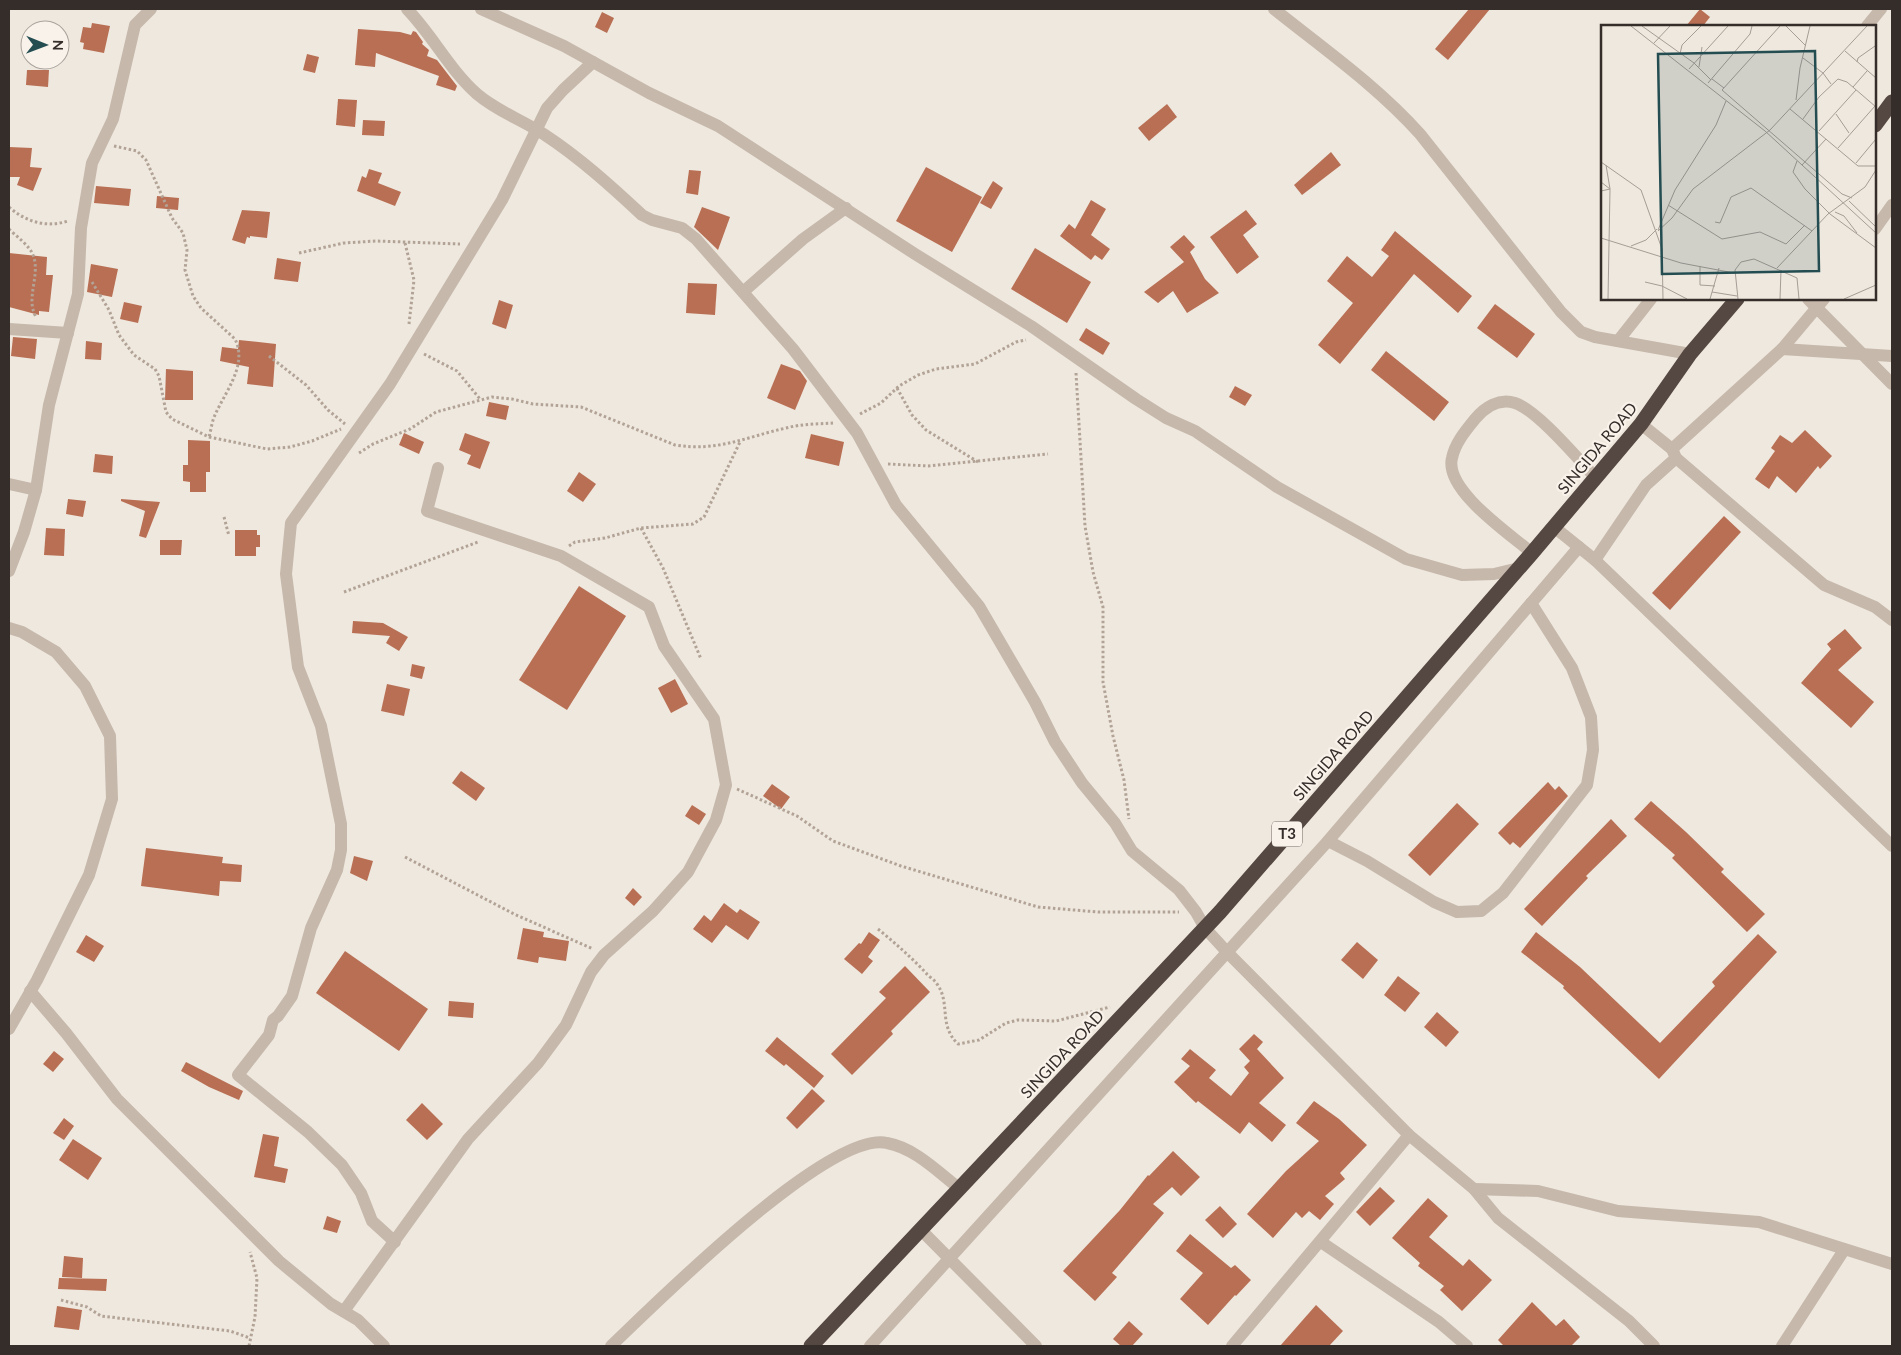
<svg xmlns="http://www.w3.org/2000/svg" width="1901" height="1355" font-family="Lato,sans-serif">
<rect width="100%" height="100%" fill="#efe8de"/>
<g fill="#b86f54">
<polygon points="1469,9 1490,9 1448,60 1435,49"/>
<polygon points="1700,9 1710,17 1703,26 1686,26"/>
<polygon points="602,12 614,18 607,33 595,27"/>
<polygon points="92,23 110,26 104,53 83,49 84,43 80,42 83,27 91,28"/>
<polygon points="358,29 400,32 411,35 413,31 416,32 423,42 422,44 429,50 427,56 437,60 457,86 455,91 436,85 439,76 376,53 375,67 355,65"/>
<polygon points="307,54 319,57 315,73 303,70"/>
<polygon points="27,70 49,70 48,87 26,85"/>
<polygon points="338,99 357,100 355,127 336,125"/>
<polygon points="1167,104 1177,117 1149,141 1138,128"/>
<polygon points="363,120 385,121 384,136 362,135"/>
<polygon points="9,147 32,148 30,167 42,168 33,191 17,185 20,177 9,177"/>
<polygon points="1331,152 1341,165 1302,195 1294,185"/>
<polygon points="926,167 982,197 952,252 896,221"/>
<polygon points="369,169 382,173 378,183 401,192 395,206 357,191 362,176 366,178"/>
<polygon points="689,170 701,171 698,195 686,193"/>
<polygon points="993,181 1003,188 991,209 980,203"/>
<polygon points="96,186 131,189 129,206 94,203"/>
<polygon points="157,196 179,198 178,210 156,208"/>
<polygon points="1091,200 1106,209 1091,235 1110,249 1102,260 1095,255 1091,260 1060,236 1069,224 1075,229"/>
<polygon points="702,207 730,217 718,250 694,227"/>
<polygon points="242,210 270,212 267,238 250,236 250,238 247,237 245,244 232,240"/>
<polygon points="1246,210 1257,224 1243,235 1259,257 1237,274 1210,237"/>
<polygon points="1395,231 1472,296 1458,313 1414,274 1340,364 1318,345 1353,303 1327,281 1347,256 1372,277 1389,256 1381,250"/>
<polygon points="1184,235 1195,247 1190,252 1205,279 1219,293 1187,313 1173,291 1158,303 1144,292 1184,262 1170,247"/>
<polygon points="1035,248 1091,282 1067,323 1011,289"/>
<polygon points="9,253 47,257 46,275 53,275 49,312 39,311 39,315 9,307"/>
<polygon points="277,258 301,262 298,282 274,279"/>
<polygon points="91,264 118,269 112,297 87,292"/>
<polygon points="688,283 717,284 715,315 686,313"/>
<polygon points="499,300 513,305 506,329 492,324"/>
<polygon points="124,302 142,306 138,323 120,319"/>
<polygon points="1495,304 1535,334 1517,358 1477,328"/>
<polygon points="1086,328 1110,343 1103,355 1079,340"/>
<polygon points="13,337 37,339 35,359 11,356"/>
<polygon points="239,340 276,344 273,387 247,384 249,367 220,361 222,347 238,349"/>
<polygon points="86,341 102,343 101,360 85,359"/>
<polygon points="1386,351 1449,402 1434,421 1371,370"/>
<polygon points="781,364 800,371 807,381 795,410 767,398"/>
<polygon points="166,369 193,371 193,400 165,400"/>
<polygon points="1235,386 1252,395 1245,406 1229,397"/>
<polygon points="489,402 509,406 506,420 486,416"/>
<polygon points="1805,430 1832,456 1820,469 1818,466 1796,493 1777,476 1769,489 1755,479 1775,451 1771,448 1780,435 1792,443"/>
<polygon points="404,433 424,442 419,454 399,445"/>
<polygon points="465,433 490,442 480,469 467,464 471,455 459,450"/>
<polygon points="811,434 844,442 839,466 805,458"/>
<polygon points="188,440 210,441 210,472 206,472 206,492 190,492 190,482 183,481 183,465 188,465"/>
<polygon points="95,454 113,456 112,474 93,472"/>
<polygon points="579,472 596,484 583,502 567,491"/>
<polygon points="68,499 86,501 83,517 66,514"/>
<polygon points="121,499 160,502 146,538 139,536 145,511 121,501"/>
<polygon points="1724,516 1741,532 1670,610 1652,593"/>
<polygon points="46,528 65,529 64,556 44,555"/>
<polygon points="235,530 257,530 257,535 260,535 260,547 256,547 256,556 235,556"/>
<polygon points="160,540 182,540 181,555 160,555"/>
<polygon points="579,586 626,616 567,710 519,680"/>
<polygon points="353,621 383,623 408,637 399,651 386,643 390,636 352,633"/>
<polygon points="1845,629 1862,648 1838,670 1874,702 1851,728 1801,683 1831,649 1827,644"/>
<polygon points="412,664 425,667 422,679 410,676"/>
<polygon points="675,679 688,704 671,713 658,688"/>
<polygon points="387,684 410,689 404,716 381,711"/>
<polygon points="461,771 485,788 476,801 452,783"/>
<polygon points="1548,782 1555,790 1559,786 1568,796 1520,848 1513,842 1510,845 1498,833"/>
<polygon points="772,784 790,797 781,809 763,796"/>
<polygon points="1651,801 1686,832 1724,869 1721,872 1765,914 1747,932 1672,858 1675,855 1634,819"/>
<polygon points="1457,803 1479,824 1430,876 1408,855"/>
<polygon points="692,805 706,814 699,825 685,816"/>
<polygon points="1611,819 1627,836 1586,876 1588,878 1542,926 1524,909"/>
<polygon points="146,848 223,857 222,863 242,865 241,882 220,881 219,896 141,886"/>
<polygon points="354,856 373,861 367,881 350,873"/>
<polygon points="633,888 642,897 634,906 625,898"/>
<polygon points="724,903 737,913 740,909 760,922 748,940 726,925 712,943 693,929 704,915 711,921"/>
<polygon points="523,928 544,932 543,937 569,941 566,961 539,957 538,963 517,959"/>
<polygon points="869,932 880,940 868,957 873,961 862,974 844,959 859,943 861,944"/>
<polygon points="1536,932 1580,967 1660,1043 1715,986 1712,982 1758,934 1777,952 1659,1079 1563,988 1564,986 1521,952"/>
<polygon points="86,935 104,946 94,962 76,952"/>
<polygon points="1357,942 1378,960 1363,979 1341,960"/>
<polygon points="345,951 428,1009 399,1051 316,993"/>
<polygon points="905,966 930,992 891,1031 893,1034 852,1075 831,1054 886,998 879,992"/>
<polygon points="1398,976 1420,993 1405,1012 1384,995"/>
<polygon points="449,1001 474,1003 473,1018 448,1016"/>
<polygon points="1437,1012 1459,1032 1446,1047 1424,1027"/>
<polygon points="1254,1034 1263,1042 1257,1049 1284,1078 1259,1103 1286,1125 1272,1142 1249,1122 1240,1134 1198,1101 1196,1103 1174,1082 1190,1066 1181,1059 1190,1049 1216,1070 1209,1078 1231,1096 1249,1073 1244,1067 1250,1061 1239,1049"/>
<polygon points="777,1037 824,1076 814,1088 786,1064 784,1066 765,1051"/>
<polygon points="54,1051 64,1059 53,1072 43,1064"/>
<polygon points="186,1062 243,1091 239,1100 209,1087 181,1071"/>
<polygon points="812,1089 825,1101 797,1129 786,1118"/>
<polygon points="1314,1101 1339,1119 1367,1145 1340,1173 1345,1179 1325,1196 1334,1204 1320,1220 1309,1211 1302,1218 1296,1212 1273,1238 1247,1214 1286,1171 1319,1141 1296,1123"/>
<polygon points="422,1103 443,1124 427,1140 406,1120"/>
<polygon points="64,1118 74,1126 64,1140 53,1133"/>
<polygon points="263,1134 279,1137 274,1166 288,1169 285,1183 254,1177"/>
<polygon points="73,1139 102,1158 88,1180 59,1160"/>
<polygon points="1173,1151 1200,1177 1181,1196 1172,1187 1153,1204 1164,1213 1112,1273 1117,1277 1095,1301 1063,1271 1120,1210 1148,1175 1149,1176"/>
<polygon points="1380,1187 1395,1201 1370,1226 1356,1212"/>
<polygon points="1428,1198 1448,1216 1429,1237 1463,1266 1469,1259 1492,1280 1462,1311 1440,1290 1444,1286 1418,1266 1420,1263 1392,1238"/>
<polygon points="1220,1206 1237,1224 1223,1238 1205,1220"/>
<polygon points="327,1216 341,1221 337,1233 323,1229"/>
<polygon points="1190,1234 1231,1268 1235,1265 1251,1280 1236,1296 1235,1295 1208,1325 1180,1299 1203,1273 1176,1251"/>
<polygon points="64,1256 83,1258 82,1278 62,1277"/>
<polygon points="59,1278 107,1279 106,1291 58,1289"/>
<polygon points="1532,1302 1556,1326 1564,1319 1580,1337 1571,1346 1504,1346 1498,1340"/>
<polygon points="1316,1305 1343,1331 1329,1346 1280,1346"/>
<polygon points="57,1306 82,1310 79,1330 54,1327"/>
<polygon points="1129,1321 1143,1334 1132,1346 1121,1346 1113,1339"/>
</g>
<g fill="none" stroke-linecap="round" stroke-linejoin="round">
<g stroke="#b2a396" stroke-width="3" stroke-dasharray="2.5 2.5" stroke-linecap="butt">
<path d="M114,146L137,151L146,160L172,218L183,233L187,250L185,270L193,296L201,308L235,339C248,365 225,392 215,415C212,421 211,430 209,437"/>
<path d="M9,207C26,222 46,228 68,221"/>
<path d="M9,229C16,236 30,246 33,255C41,275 25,298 36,317"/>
<polyline points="405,243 414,280 409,324"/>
<polyline points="299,253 344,243 376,241 460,244"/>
<polyline points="92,282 109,310 119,335 134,355 155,369 159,376 166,412 172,419 209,437 267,449 290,447 312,441 341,429"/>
<polyline points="424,354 457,371 480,399"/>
<polyline points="269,356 306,385 328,410 345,424"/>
<polyline points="1076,373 1085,526 1093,572 1103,607 1103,682 1113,736 1124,780 1129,819"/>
<polyline points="897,388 912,415 926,430 978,462"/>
<polyline points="860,414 881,403 899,386 918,375 936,369 975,364 1016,342 1026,340"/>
<path d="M359,453L373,444L410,429L436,412L492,397L512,399L533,404L581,407L675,445C718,452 746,437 786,428C801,424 818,424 833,423"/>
<polyline points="888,464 928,466 1048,454"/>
<polyline points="224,517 229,536"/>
<polyline points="641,528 663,568 701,659"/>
<polyline points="569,546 575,542 605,538 641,528 693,524 704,517 740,442"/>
<polyline points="344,592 478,542"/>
<polyline points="737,789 797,816 833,841 901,866 1038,907 1098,912 1179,912"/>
<polyline points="405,857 514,914 593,949"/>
<path d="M878,929C895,943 911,957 926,973C929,977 935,980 937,984C951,1003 938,1025 958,1044L979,1040L1006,1023L1018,1020L1056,1021L1110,1007"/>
<polyline points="61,1300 87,1307 101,1316 230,1331 250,1338"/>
<polyline points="249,1346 255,1317 257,1278 250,1252"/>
</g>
<g stroke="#c6b8ab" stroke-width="12">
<path d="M407,9C433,36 449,69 477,94C498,112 523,120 545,135C580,158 612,187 642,215L652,220L682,228L696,239L793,349L857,433L896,505L979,606L1035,702L1055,742L1082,783L1115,823L1132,851L1179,890L1196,912L1205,928L1227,952L1409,1135L1474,1189L1498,1218L1629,1321L1654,1346"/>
<polyline points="481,9 564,46 649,93 718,126 915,254 1031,326 1136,399 1166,418 1195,431 1277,487 1406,559 1462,575 1494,574 1519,568"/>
<path d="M1274,9C1324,49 1377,86 1420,134L1561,312L1581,332L1595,337L1690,354"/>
<polyline points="1867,26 1881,9"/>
<polyline points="1875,229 1892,205"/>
<polyline points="743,292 803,239 846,208"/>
<polyline points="1808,299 1892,384"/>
<polyline points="9,329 68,333"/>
<polyline points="1618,341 1651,299"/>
<polyline points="1782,349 1892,356"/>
<polyline points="1641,424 1672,449 1676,458 1824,585 1875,607 1892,620"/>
<polyline points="1672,449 1782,349 1824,299"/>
<polyline points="9,484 36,490"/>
<polyline points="1554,527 1595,560 1892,846"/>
<path d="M1532,553C1510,534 1444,490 1452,458C1455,443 1466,430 1475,419C1485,407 1499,398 1515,403C1537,410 1578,459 1596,478"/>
<polyline points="1595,560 1646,485 1676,458"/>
<polyline points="9,571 24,532 36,490 49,405 78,294 81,228 92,163 113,119 135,25 151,9"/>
<polyline points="9,628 22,632 56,652 85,686 110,736 112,799 89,875 37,980 9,1029"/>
<polyline points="1328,841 1367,861 1434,902 1457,912 1481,911 1503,893 1587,785 1593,750 1591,717 1572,668 1531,603"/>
<polyline points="30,991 66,1033 117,1099 279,1261 331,1304 358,1320 384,1346"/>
<polyline points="1474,1189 1538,1191 1618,1211 1759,1222 1892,1264"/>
<polyline points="921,1230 1036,1346"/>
<polyline points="395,1242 372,1221 361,1193 342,1165 308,1132 238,1075 269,1035 273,1020 278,1016 292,996 311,928 337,870 341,850 341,824 321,726 298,667 286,574 291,523 390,384 502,200 547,108 563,90 593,62"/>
<polyline points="1321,1242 1439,1322 1467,1346"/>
<polyline points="344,1311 468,1139 538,1063 566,1025 591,972 604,955 653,911 688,872 716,820 726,785 714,719 664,646 649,607 561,556 427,511 438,468"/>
<path d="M611,1346C655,1304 829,1130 887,1143C915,1148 938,1172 960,1189"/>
<polyline points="870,1346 1328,841 1579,547"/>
<polyline points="1232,1346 1409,1135"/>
<polyline points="1782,1346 1844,1250"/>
</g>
<g stroke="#554842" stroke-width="15">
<polyline points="1875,125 1892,102"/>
<polyline points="811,1346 1220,912 1532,553 1641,424 1690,354 1737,299"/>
</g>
</g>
<g text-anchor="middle" stroke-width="4.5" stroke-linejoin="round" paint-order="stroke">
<rect fill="#f8f2ea" stroke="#706864" stroke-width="1" x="1272" y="821.5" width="30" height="25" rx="4"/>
<g font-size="15" font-weight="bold" fill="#352d2a">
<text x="1287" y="839">T3</text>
</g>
<g font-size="16" fill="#352d2a" stroke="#f8f2ea">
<text transform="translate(1597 448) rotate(-50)" y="6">SINGIDA ROAD</text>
<text transform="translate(1333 755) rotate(-49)" y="6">SINGIDA ROAD</text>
<text transform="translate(1062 1054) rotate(-47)" y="6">SINGIDA ROAD</text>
</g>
</g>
<g transform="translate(1601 25)">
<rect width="275" height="275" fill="#efe8de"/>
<path fill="none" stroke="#a59d96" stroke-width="1" d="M30,1L164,106L275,208M41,1L93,38L110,55M185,1L205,21M53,18L69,1M244,26L275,53M79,29L81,20L100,1M202,33L222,48L230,59M256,37L257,33L274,21M98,42L101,22M88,44L127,1M111,54L123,63M107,58L149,9L151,1M252,62L266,46M121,65L241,169L251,173M121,65L179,1M195,75L199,43L209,1M189,84L257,141H275M235,89L248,108M202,94L218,72L237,54L246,57L275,82M218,106L255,65M237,123L274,81M196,136L192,147L204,164L229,189L275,223M0,137L40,165L61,224L62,274M255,138L275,114M201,140L225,114M0,157L9,164L7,274M0,166L9,164L5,140M248,176L275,202M67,180L121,214L159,207L185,219L204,200M234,187L243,191L256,208M114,197L119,198L130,172L150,163L211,206M57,205L74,165L115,100L125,76M57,206L71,193L92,164L169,105L266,1M0,213L80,238L133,248M30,221L45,215L56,204M99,241V260L114,261M176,243L227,189L264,162L275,145M44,257L61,261L86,274M111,267L136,271M109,274L118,243M137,274L134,245L140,237L153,234L196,253L198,274M179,274L180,245M243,274L275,260"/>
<path fill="#244d52" fill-opacity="0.15" stroke="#244d52" stroke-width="2.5" d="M214,26L218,246L61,249L57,29Z"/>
<rect width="275" height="275" fill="none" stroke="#352d2a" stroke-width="2.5"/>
</g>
<rect width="1901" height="1355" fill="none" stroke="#352d2a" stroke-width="20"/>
<g transform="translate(45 45) rotate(91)"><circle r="24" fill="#f8f2ea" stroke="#aaa39d"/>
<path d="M0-4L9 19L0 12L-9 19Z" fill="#244d52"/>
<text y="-8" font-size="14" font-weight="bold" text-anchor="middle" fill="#352d2a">N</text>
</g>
</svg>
